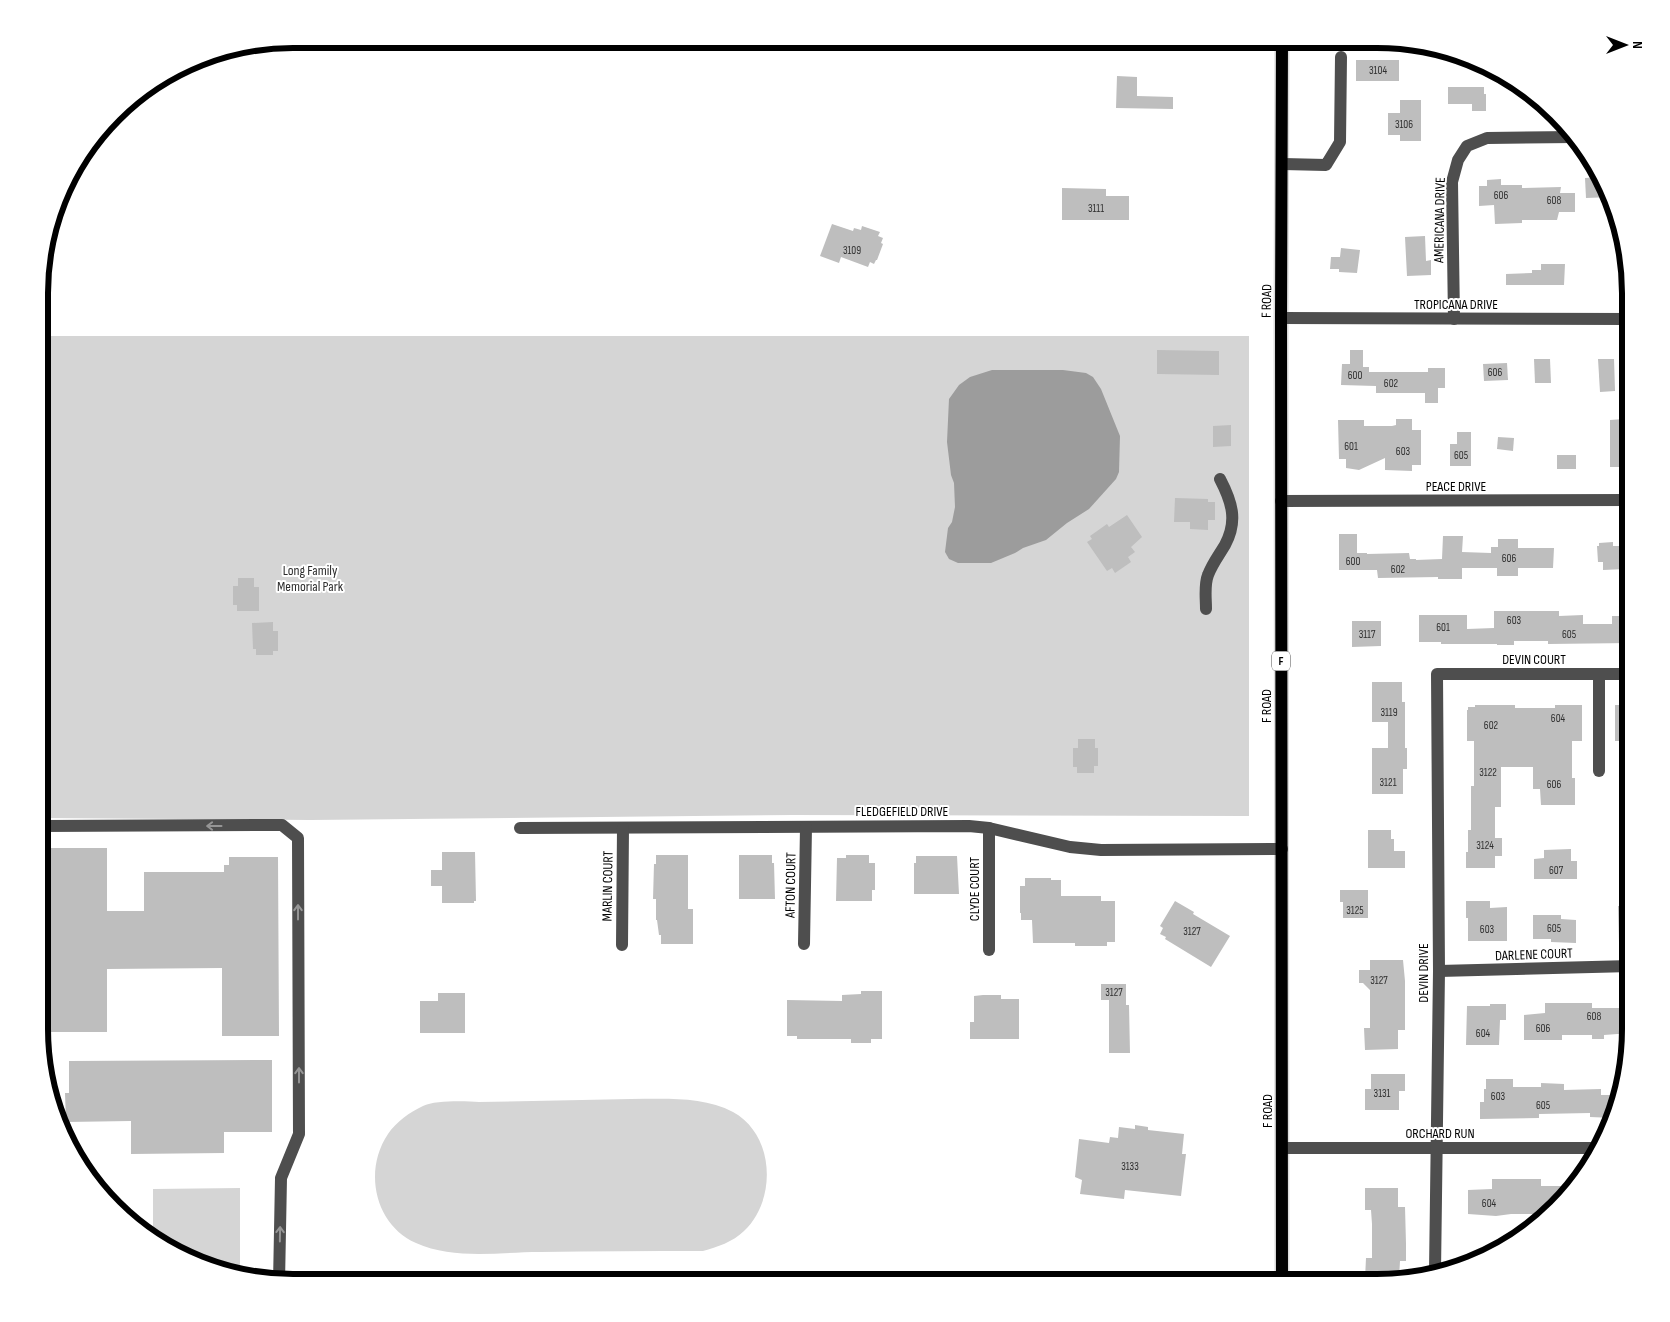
<svg xmlns="http://www.w3.org/2000/svg" width="1670" height="1322" font-family="'Sofia Sans Condensed',sans-serif">
<rect width="100%" height="100%" fill="#fff"/>
<g fill="#d5d5d5">
<polygon points="41,336 1249,336 1249,816 792,815 310,820 40,818"/>
<path d="M631,1099C664,1099 703,1096 733,1112C775,1135 777,1200 744,1231C733,1242 717,1247 703,1251C648,1251 594,1251 540,1252C499,1252 454,1260 416,1243C375,1225 363,1171 388,1134C396,1122 410,1112 423,1106C435,1100 466,1101 479,1102Z"/>
<polygon points="240,1188 240,1274 196,1264 153,1237 153,1189"/>
</g>
<polygon fill="#9c9c9c" points="992,370 1063,370 1086,373 1093,377 1101,389 1120,436 1119,472 1116,479 1089,509 1067,523 1046,540 1023,548 1015,553 991,563 958,563 949,559 945,552 948,528 952,522 955,507 954,483 951,475 947,442 949,399 959,385 970,377"/>
<g fill="#bebebe">
<rect x="1356" y="60" width="43" height="21"/>
<polygon points="1117,76 1137,77 1137,96 1173,97 1173,109 1116,108"/>
<polygon points="1448,87 1484,87 1484,94 1486,94 1486,111 1472,111 1472,104 1448,104"/>
<polygon points="1400,100 1421,100 1421,141 1400,141 1400,135 1388,135 1388,113 1400,113"/>
<polygon points="1602,177 1612,197 1586,198 1585,178"/>
<polygon points="1501,179 1501,185 1522,185 1522,188 1561,187 1560,193 1575,193 1575,212 1559,212 1557,220 1522,220 1522,223 1495,224 1494,205 1479,206 1479,186 1487,186 1487,180"/>
<polygon points="1062,188 1106,189 1106,196 1129,196 1129,220 1062,220"/>
<polygon points="832,224 853,231 854,228 861,230 862,226 880,232 878,236 883,238 881,243 883,244 877,260 876,260 874,264 870,262 868,267 841,257 839,263 820,256"/>
<polygon points="1425,236 1426,261 1431,260 1431,275 1407,276 1405,237"/>
<polygon points="1341,248 1360,250 1357,273 1339,272 1339,269 1330,269 1331,257 1340,257"/>
<polygon points="1541,264 1565,264 1564,285 1506,285 1506,274 1532,273 1532,270 1541,270"/>
<polygon points="1157,350 1219,351 1219,375 1157,374"/>
<polygon points="1350,350 1363,350 1363,367 1369,367 1369,372 1428,372 1428,368 1445,368 1445,388 1438,388 1438,403 1425,403 1425,393 1376,393 1376,386 1341,385 1342,364 1350,364"/>
<polygon points="1534,359 1550,359 1551,383 1535,383"/>
<polygon points="1598,359 1614,359 1615,391 1600,392"/>
<polygon points="1507,363 1508,380 1484,381 1483,364"/>
<polygon points="1396,419 1412,419 1412,430 1421,430 1421,465 1412,465 1412,471 1385,470 1385,458 1359,470 1346,468 1346,459 1339,459 1338,420 1364,420 1364,426 1392,426 1396,425"/>
<polygon points="1624,419 1626,436 1631,436 1631,450 1626,450 1626,467 1610,467 1610,420"/>
<polygon points="1231,425 1231,446 1213,447 1213,426"/>
<polygon points="1457,432 1471,432 1471,466 1450,466 1450,444 1457,444"/>
<polygon points="1498,437 1514,438 1513,451 1497,449"/>
<rect x="1557" y="455" width="19" height="14"/>
<polygon points="1175,498 1208,499 1208,502 1215,502 1215,520 1208,520 1208,530 1190,529 1190,522 1174,522"/>
<polygon points="1127,515 1142,537 1131,547 1135,552 1128,557 1131,562 1115,573 1112,568 1107,571 1087,542 1092,539 1090,536 1107,524 1109,527"/>
<polygon points="1339,534 1357,534 1357,553 1367,553 1367,554 1409,553 1410,559 1416,559 1416,560 1442,559 1443,536 1463,536 1462,552 1491,553 1491,547 1498,547 1498,539 1518,539 1518,548 1554,548 1553,568 1518,568 1518,576 1497,576 1497,568 1462,568 1462,579 1438,579 1438,577 1378,578 1377,570 1339,570"/>
<polygon points="1613,542 1613,546 1628,546 1628,562 1625,562 1626,569 1603,570 1603,562 1598,562 1597,546 1599,546 1599,543"/>
<polygon points="238,578 254,578 254,587 259,587 259,611 237,611 237,605 233,605 233,586 238,586"/>
<polygon points="1494,611 1559,611 1559,616 1583,615 1583,624 1612,624 1612,616 1631,616 1631,643 1548,644 1548,641 1514,641 1514,645 1497,645 1497,644 1441,644 1441,642 1419,642 1419,615 1467,615 1467,629 1494,628"/>
<polygon points="1352,621 1381,621 1381,646 1352,647"/>
<polygon points="273,622 273,631 278,631 278,651 273,651 273,655 256,655 256,649 253,649 252,623"/>
<polygon points="1372,682 1402,682 1402,702 1405,702 1405,748 1407,748 1407,769 1403,769 1403,794 1372,794 1372,748 1388,748 1388,722 1372,722"/>
<polygon points="1475,705 1515,705 1515,708 1555,708 1555,705 1582,705 1582,741 1572,741 1572,778 1575,778 1575,805 1541,805 1540,789 1533,789 1533,767 1501,767 1501,807 1495,807 1495,838 1502,838 1502,856 1495,856 1495,868 1466,868 1466,852 1468,852 1468,830 1471,830 1471,786 1474,786 1474,741 1467,741 1467,710 1468,710 1468,707 1475,707"/>
<rect x="1615" y="705" width="16" height="36"/>
<polygon points="1078,739 1095,739 1095,748 1098,748 1098,766 1094,766 1094,773 1077,773 1077,767 1073,767 1073,748 1078,748"/>
<polygon points="1368,830 1391,830 1391,839 1394,839 1394,851 1405,851 1405,868 1368,868"/>
<polygon points="40,848 107,848 107,911 144,911 144,872 224,872 224,865 229,865 229,857 278,857 279,1036 222,1036 222,968 107,969 107,1032 39,1032"/>
<polygon points="1571,849 1571,861 1577,861 1577,879 1534,879 1534,859 1544,858 1544,850"/>
<polygon points="442,852 475,852 476,901 474,901 474,903 442,903 442,886 431,886 431,870 442,870"/>
<polygon points="656,855 688,855 688,909 693,909 693,944 661,944 661,935 659,935 657,920 656,920 656,899 653,899 654,864 656,864"/>
<polygon points="739,855 772,855 772,863 774,863 775,899 739,899"/>
<polygon points="846,855 869,855 869,863 875,863 875,890 872,890 872,901 836,901 837,858 846,858"/>
<polygon points="916,856 957,856 959,894 914,894 914,863 916,863"/>
<polygon points="1025,878 1051,878 1051,880 1061,880 1061,896 1101,896 1101,901 1115,901 1115,942 1107,942 1107,946 1075,946 1075,943 1033,943 1032,920 1021,920 1021,913 1020,913 1020,886 1025,886"/>
<polygon points="1340,890 1368,890 1368,918 1343,918 1343,902 1340,902"/>
<polygon points="1175,901 1194,912 1193,914 1230,936 1211,967 1165,939 1166,937 1160,934 1163,928 1160,926"/>
<polygon points="1466,901 1490,901 1490,908 1507,907 1507,941 1468,941 1468,918 1466,918"/>
<polygon points="1618,906 1631,906 1631,943 1619,943"/>
<polygon points="1533,915 1561,915 1561,919 1576,920 1576,943 1551,942 1551,939 1533,939"/>
<polygon points="1370,960 1403,960 1405,981 1405,1030 1398,1030 1398,1049 1365,1050 1364,1028 1370,1028 1370,990 1363,983 1359,983 1359,970 1370,970"/>
<polygon points="1101,984 1126,984 1126,1005 1129,1005 1130,1053 1109,1053 1109,1000 1101,1000"/>
<polygon points="861,991 882,991 882,1039 871,1039 871,1043 851,1043 851,1039 797,1039 797,1036 787,1036 787,1000 842,1001 842,995 861,994"/>
<polygon points="438,993 465,993 465,1033 420,1033 420,1001 438,1001"/>
<polygon points="983,995 1001,995 1001,999 1019,999 1019,1039 970,1039 970,1022 974,1022 974,996"/>
<polygon points="1545,1003 1592,1003 1592,1008 1631,1008 1631,1033 1604,1035 1604,1039 1592,1039 1592,1035 1562,1035 1562,1040 1524,1040 1524,1015 1545,1013"/>
<polygon points="1490,1004 1506,1004 1506,1020 1500,1020 1499,1045 1466,1045 1467,1006 1490,1006"/>
<polygon points="272,1060 272,1132 224,1132 224,1153 131,1154 131,1121 66,1122 65,1093 69,1093 69,1061"/>
<polygon points="1371,1074 1405,1074 1405,1091 1399,1091 1399,1110 1365,1110 1365,1089 1371,1089"/>
<polygon points="1486,1079 1513,1079 1513,1087 1541,1087 1541,1083 1564,1084 1564,1090 1601,1089 1601,1095 1616,1095 1616,1109 1614,1118 1590,1117 1590,1113 1539,1114 1539,1118 1480,1119 1480,1102 1484,1102 1484,1089 1486,1089"/>
<polygon points="1135,1125 1148,1127 1148,1130 1184,1134 1182,1154 1186,1154 1181,1196 1125,1190 1124,1199 1080,1194 1082,1180 1075,1177 1079,1139 1109,1143 1110,1137 1118,1138 1119,1127 1135,1129"/>
<polygon points="1492,1179 1541,1179 1541,1186 1575,1186 1568,1197 1539,1224 1539,1214 1511,1214 1496,1216 1468,1214 1468,1190 1492,1189"/>
<polygon points="1365,1188 1398,1188 1398,1207 1405,1207 1406,1244 1406,1261 1400,1261 1399,1279 1365,1279 1366,1258 1372,1258 1372,1224 1371,1210 1365,1210"/>
</g>
<g fill="none" stroke-linecap="round" stroke-linejoin="round">
<defs>
<polyline id="major" points="1282,1283 1281,318 1282,39"/>
</defs>
<use href="#major" stroke="#dbdbdb" stroke-width="15"/>
<g stroke="#4e4e4e" stroke-width="12">
<polyline points="322,39 322,44"/>
<polyline points="1283,164 1326,165 1340,142 1341,57"/>
<polyline points="1281,318 1631,319"/>
<polyline points="1454,319 1452,182 1458,160 1467,146 1487,138 1575,137"/>
<polyline points="1281,501 1631,500"/>
<path d="M1206,609C1206,598 1204,585 1208,575C1212,564 1219,555 1225,545C1238,521 1232,502 1220,479"/>
<polyline points="1599,674 1599,771"/>
<polyline points="40,826 282,825 298,838 299,1134 281,1178 279,1283"/>
<polyline points="520,828 969,826 989,828 1070,847 1101,850 1282,849"/>
<polyline points="989,828 989,950"/>
<polyline points="804,944 806,827"/>
<polyline points="622,945 623,828"/>
<polyline points="1439,971 1631,966"/>
<polyline points="1282,1148 1598,1148"/>
<polyline points="1435,1272 1439,971 1437,674 1631,674"/>
</g>
<use href="#major" stroke="#000" stroke-width="12"/>
</g>
<defs><path id="oneway-shaft" d="M-6 0H5M1.5-3L5.5 0L1.5 3" fill="none" stroke-width="1.6" stroke-linecap="round" stroke-linejoin="round" transform="scale(1.25)"/></defs>
<g stroke="#959595">
<use href="#oneway-shaft" transform="translate(214 826) rotate(180)"/>
<use href="#oneway-shaft" transform="translate(298 912) rotate(-90)"/>
<use href="#oneway-shaft" transform="translate(299 1075) rotate(-90)"/>
<use href="#oneway-shaft" transform="translate(280 1234) rotate(-89)"/>
</g>
<g text-anchor="middle" stroke-width="4" stroke-linejoin="round" paint-order="stroke">
<g font-size="11" fill="#303030">
<text x="1378" y="74">3104</text>
<text x="1404" y="128">3106</text>
<text x="1501" y="199">606</text>
<text x="1554" y="204">608</text>
<text x="1096" y="212">3111</text>
<text x="852" y="254">3109</text>
<text x="1495" y="376">606</text>
<text x="1355" y="379">600</text>
<text x="1391" y="387">602</text>
<text x="1351" y="450">601</text>
<text x="1403" y="455">603</text>
<text x="1461" y="459">605</text>
<text x="1509" y="562">606</text>
<text x="1353" y="565">600</text>
<text x="1398" y="573">602</text>
<text x="1514" y="624">603</text>
<text x="1443" y="631">601</text>
<text x="1367" y="638">3117</text>
<text x="1569" y="638">605</text>
<text x="1389" y="716">3119</text>
<text x="1558" y="722">604</text>
<text x="1491" y="729">602</text>
<text x="1488" y="776">3122</text>
<text x="1388" y="786">3121</text>
<text x="1554" y="788">606</text>
<text x="1485" y="849">3124</text>
<text x="1556" y="874">607</text>
<text x="1355" y="914">3125</text>
<text x="1554" y="932">605</text>
<text x="1487" y="933">603</text>
<text x="1192" y="935">3127</text>
<text x="1379" y="984">3127</text>
<text x="1114" y="996">3127</text>
<text x="1594" y="1020">608</text>
<text x="1543" y="1032">606</text>
<text x="1483" y="1037">604</text>
<text x="1382" y="1097">3131</text>
<text x="1498" y="1100">603</text>
<text x="1543" y="1109">605</text>
<text x="1130" y="1170">3133</text>
<text x="1489" y="1207">604</text>
</g>
<rect fill="#fff" stroke="#4c4c4c" stroke-width="1" x="1272" y="651.5" width="18" height="19" rx="4"/>
<g font-size="12" font-weight="bold" fill="#000">
<text x="1281" y="665">F</text>
</g>
<g font-size="14" fill="#000" stroke="#fff">
<text transform="translate(1439 220) rotate(-89)" y="5">AMERICANA DRIVE</text>
<text transform="translate(1266 301) rotate(-89)" y="5">F ROAD</text>
<text x="1456" y="309">TROPICANA DRIVE</text>
<text x="1456" y="491">PEACE DRIVE</text>
<text x="1534" y="664">DEVIN COURT</text>
<text transform="translate(1266 706) rotate(-90)" y="5">F ROAD</text>
<text x="902" y="816">FLEDGEFIELD DRIVE</text>
<text transform="translate(790 885) rotate(-89)" y="5">AFTON COURT</text>
<text transform="translate(607 886) rotate(-89)" y="5">MARLIN COURT</text>
<text transform="translate(974 889) rotate(-90)" y="5">CLYDE COURT</text>
<text transform="translate(1534 954) rotate(-2)" y="5">DARLENE COURT</text>
<text transform="translate(1423 973) rotate(-90)" y="5">DEVIN DRIVE</text>
<text transform="translate(1267 1111) rotate(-90)" y="5">F ROAD</text>
<text x="1440" y="1138">ORCHARD RUN</text>
</g>
<g font-size="14" fill="#2c2c2c" stroke="#fff">
<text x="310" y="575">Long Family<tspan x="310" dy="16">Memorial Park</tspan></text>
</g>
</g>
<path d="M0 0H1670V1322H0ZM293 48H1377A245 245 0 0 1 1622 293V1029A245 245 0 0 1 1377 1274H293A245 245 0 0 1 48 1029V293A245 245 0 0 1 293 48Z" fill="#fff" fill-rule="evenodd"/>
<path fill="none" stroke="#000" stroke-width="6" d="M293 48H1377A245 245 0 0 1 1622 293V1029A245 245 0 0 1 1377 1274H293A245 245 0 0 1 48 1029V293A245 245 0 0 1 293 48Z"/>
<g transform="translate(1625 45) rotate(90)" stroke="#ffffff" stroke-width="4" paint-order="stroke">
<path d="M0-4L9 19L0 12L-9 19Z" fill="#000000"/>
<text y="-8" font-size="14" font-weight="bold" text-anchor="middle" fill="#000000">N</text>
</g>
</svg>
